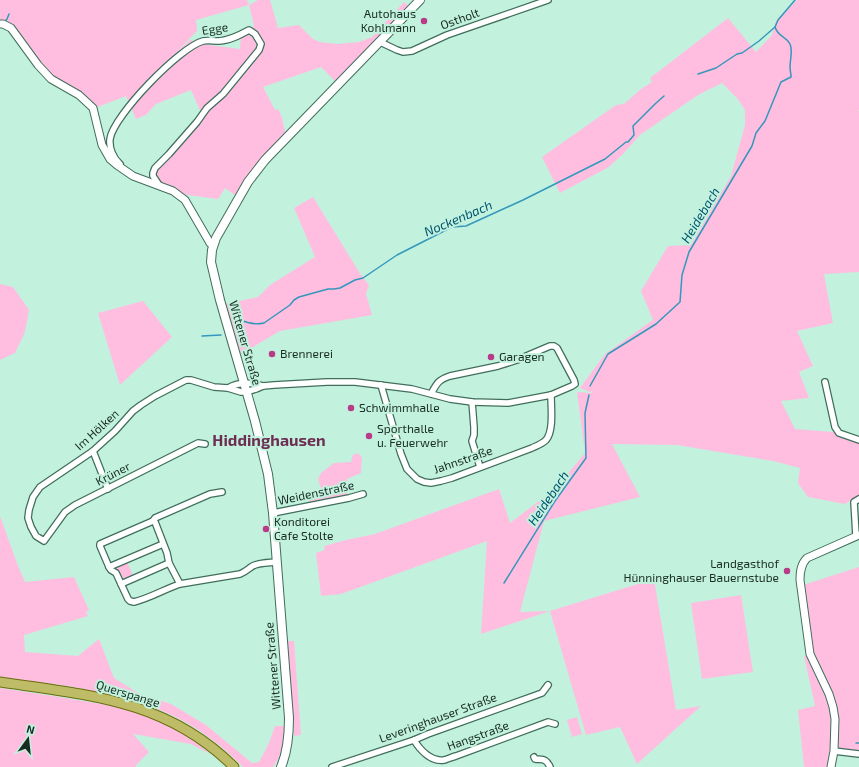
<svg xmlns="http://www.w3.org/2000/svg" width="859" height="767" font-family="'Exo 2',sans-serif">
<rect width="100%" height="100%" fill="#c2f2de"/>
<g fill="#ffbedf" fill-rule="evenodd">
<path d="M0,0H247L249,5L258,0H270L278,28L299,25L313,39L320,42L337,44L359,42L372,37L404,2L410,7L336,82L321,67L263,87L275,110L278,109L281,115L286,135L236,196L225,188L218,199L180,194L161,185L155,175L156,169L203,117L191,90L156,104L146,115L136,119L126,96L95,108L53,78L22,40L0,23ZM249,5L254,26L241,34L240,49L209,45L190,40L175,53L197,31L196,20Z"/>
<polygon points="797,0 859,0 859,110 858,110 859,112 859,272 824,274 833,323 797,331 813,366 799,372 809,398 781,401 795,429 833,432 841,436 859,441 859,495 845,504 808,497 798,483 800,468 773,461 677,445 612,444 640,497 544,521 520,612 550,611 654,579 676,710 701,706 637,764 620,727 586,735 550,611 481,634 487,541 341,594 321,596 316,553 325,550 324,546 346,540 375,534 499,489 510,523 555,489 585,453 577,392 592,393 593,391 590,392 580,388 605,354 653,320 641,291 668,246 691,245 731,176 745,125 745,110 737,98 722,83 698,95 640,135 623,154 609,167 560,193 542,157 616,105 624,104 641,89 652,82 650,78 728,18 756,52 772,35 776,21"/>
<polygon points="313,197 361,275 369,285 366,294 372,315 280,331 241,354 225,304 258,297 270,285 315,257 294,208"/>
<polygon points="0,284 13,287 29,310 25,332 15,353 0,360"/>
<polygon points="143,301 172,337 120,385 98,313"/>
<polygon points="358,453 362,458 361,473 347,479 347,495 309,503 307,491 321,489 318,479 321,473 334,463 351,462 353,455"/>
<path d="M0,516L18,566L25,582L74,577L89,610L86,612L88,616L24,635L25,652L78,656L99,639L114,678L138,693L171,704L206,725L252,763L259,762L269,743L275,726H286L281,755L273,767H243C218,741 186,719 152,707C145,704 137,702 129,700C106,694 84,688 61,685C40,682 20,682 0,679Z"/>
<polygon points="127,562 133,575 124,580 122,576 116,568 116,565"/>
<polygon points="859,567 859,751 831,750 829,767 804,767 798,710 815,706 804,656 809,656 811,646 803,585"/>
<polygon points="741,595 753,672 702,679 691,603"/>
<polygon points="287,641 294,641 301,735 294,736 294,721"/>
<polygon points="0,688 59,697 113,706 146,716 178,731 198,744 210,754 191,744 133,734 149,752 136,765 136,767 0,767"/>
<polygon points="577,717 582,734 572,737 567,720"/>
</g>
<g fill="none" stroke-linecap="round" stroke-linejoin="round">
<g stroke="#3497bc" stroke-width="1.5">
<polyline points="5,21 7,19 9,14"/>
<polyline points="698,74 716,68 737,54 742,53 759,41 775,27"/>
<path d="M239,319C247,323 256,325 264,323L290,305L294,300L299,297L328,289H334L340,288L355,280L363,278L397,255L452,227L466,226L523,200L605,159L626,142H628L634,135L633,126L655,104L664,96"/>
<polyline points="202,336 221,335"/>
<path d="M590,386L608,354L656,324L680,302L682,275L689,252L752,146L756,133L765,121L781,82L791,77C791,73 790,70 790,67C790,60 793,50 790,44C786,36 778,37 775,27L778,20L795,0"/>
<polyline points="504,583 555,501 586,458 585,413 589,395"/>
<polyline points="856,743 859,743"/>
</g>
<defs>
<g id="minor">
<polyline points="380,42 397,50 403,52 412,51 447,35 548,0"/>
<path d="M120,164C113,158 109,148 110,139C113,116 180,47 203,41C207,40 213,41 218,41C229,41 240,35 249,30L255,34L261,44L259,50L223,94L207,108L197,122L169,154L155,168L153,173V176L159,185"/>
<polyline points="825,382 835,427 839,433 859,440"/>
<path d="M381,385L401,454L407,469L417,479L424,482L431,483L441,481L452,478L532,448C536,446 542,444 546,440C554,431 551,407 551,395"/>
<path d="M228,388C238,382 252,382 263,386"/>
<polyline points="472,402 474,427 474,435 472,441 480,467"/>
<path d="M205,444L198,443L75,505L65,512L44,541L36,536L31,527L28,518L29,510L33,497L40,487L93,451L115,431L133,411L141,405L155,396L186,380H191L214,387L228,388L241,392H246L256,389L263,386L274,385L327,382H355L412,389L450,399L472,402L508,403L551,395L572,386L575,384L574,380L557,348L554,346H550L517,360L498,366L450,376C438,380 437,383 431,394"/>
<polyline points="93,451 108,489"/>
<polyline points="273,513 349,498 363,494"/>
<polyline points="153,521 155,518 210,494 222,492"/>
<polyline points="856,536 854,502 859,499"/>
<polyline points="109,567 163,544"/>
<polyline points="121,584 169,563"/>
<path d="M180,584L169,563L167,553L155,522L153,521L100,544V546L109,567L111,570L116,573L128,599L130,601L134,602C150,598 165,589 180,584L240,574C245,572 247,570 251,567C258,562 269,563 277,562"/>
<path d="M414,740C420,750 431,762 444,760C448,759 452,757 456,756L548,722L555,724"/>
<polyline points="834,751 859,754"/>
<path d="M534,757L535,759C543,760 546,758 550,767"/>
<polyline points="332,767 414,740 428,734 542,693 548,685"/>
</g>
<g id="tertiary">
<polyline points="0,24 3,24 11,28 38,65 51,79 79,95 93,108 102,145 110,159 117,165 133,176 173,191 185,200 210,243 213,246"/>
<path d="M831,767L834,751L835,719L833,707L829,694L810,654L800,580C800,571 801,564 807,558L859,535"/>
</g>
<path id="secondary" d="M281,767C288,751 289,735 289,718L273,513L268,474L255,421L220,300L211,262L212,250L216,238L248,182L265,160L420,0"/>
<path id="primary" d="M0,682C89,695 167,700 234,767"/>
</defs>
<use href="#minor" stroke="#416e5c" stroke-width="8"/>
<use href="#tertiary" stroke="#416e5c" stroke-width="9"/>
<use href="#secondary" stroke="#416e5c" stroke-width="10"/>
<use href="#primary" stroke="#696c0d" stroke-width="11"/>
<use href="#minor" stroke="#fff" stroke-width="5.5"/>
<use href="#tertiary" stroke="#fff" stroke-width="7"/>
<use href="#secondary" stroke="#fff" stroke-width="8"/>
<use href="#primary" stroke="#bfbc67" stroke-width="9"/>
</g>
<g fill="#b93b88" stroke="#c2f2de" stroke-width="1.5">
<circle cx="424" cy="21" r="4"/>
<circle cx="272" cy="354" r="4"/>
<circle cx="491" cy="357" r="4"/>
<circle cx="351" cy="408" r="4"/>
<circle cx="369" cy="436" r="4"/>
<circle cx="266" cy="529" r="4"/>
<circle cx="787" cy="571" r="4"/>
</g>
<g text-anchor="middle" stroke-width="4" stroke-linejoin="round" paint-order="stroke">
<g font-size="12" fill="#192c24" stroke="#c2f2de" text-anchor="start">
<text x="416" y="18" text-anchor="end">Autohaus<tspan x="416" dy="14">Kohlmann</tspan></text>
<text x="280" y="358">Brennerei</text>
<text x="499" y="361">Garagen</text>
<text x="359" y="412">Schwimmhalle</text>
<text x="377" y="433">Sporthalle<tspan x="377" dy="14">u. Feuerwehr</tspan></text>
<text x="274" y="526">Konditorei<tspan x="274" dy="14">Cafe Stolte</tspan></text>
<text x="779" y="568" text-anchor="end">Landgasthof<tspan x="779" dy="14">Hünninghauser Bauernstube</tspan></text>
</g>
<g font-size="12" fill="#192c24" stroke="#c2f2de">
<text transform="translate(460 19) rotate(-20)" y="4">Ostholt</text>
<text transform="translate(215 29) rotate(-9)" y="4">Egge</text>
<text transform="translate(245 343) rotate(74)" y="4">Wittener Straße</text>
<text transform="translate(97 430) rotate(-42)" y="4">Im Hölken</text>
<text transform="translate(463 460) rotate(-19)" y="4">Jahnstraße</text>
<text transform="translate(113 474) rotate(-27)" y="4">Krüner</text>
<text transform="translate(316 493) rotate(-12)" y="4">Weidenstraße</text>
<text transform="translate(273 666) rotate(-95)" y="4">Wittener Straße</text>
<text transform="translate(128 694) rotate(17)" y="4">Querspange</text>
<text transform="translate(438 718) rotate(-20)" y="4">Leveringhauser Straße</text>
<text transform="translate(478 736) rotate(-20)" y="4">Hangstraße</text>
</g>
<g font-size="13" font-style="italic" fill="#00546e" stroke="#c2f2de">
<text transform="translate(700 215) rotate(-59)" y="5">Heidebach</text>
<text transform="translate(458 218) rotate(-23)" y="5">Nockenbach</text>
<text transform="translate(548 498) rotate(-56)" y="5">Heidebach</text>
</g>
<g font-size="16" font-weight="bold" fill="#6d2e52" stroke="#c2f2de">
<text x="269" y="446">Hiddinghausen</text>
</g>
</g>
<g transform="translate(28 739) rotate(15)" stroke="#c2f2de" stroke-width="3" paint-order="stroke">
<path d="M0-3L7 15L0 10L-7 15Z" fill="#192c24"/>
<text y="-6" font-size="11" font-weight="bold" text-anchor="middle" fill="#192c24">N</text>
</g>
</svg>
